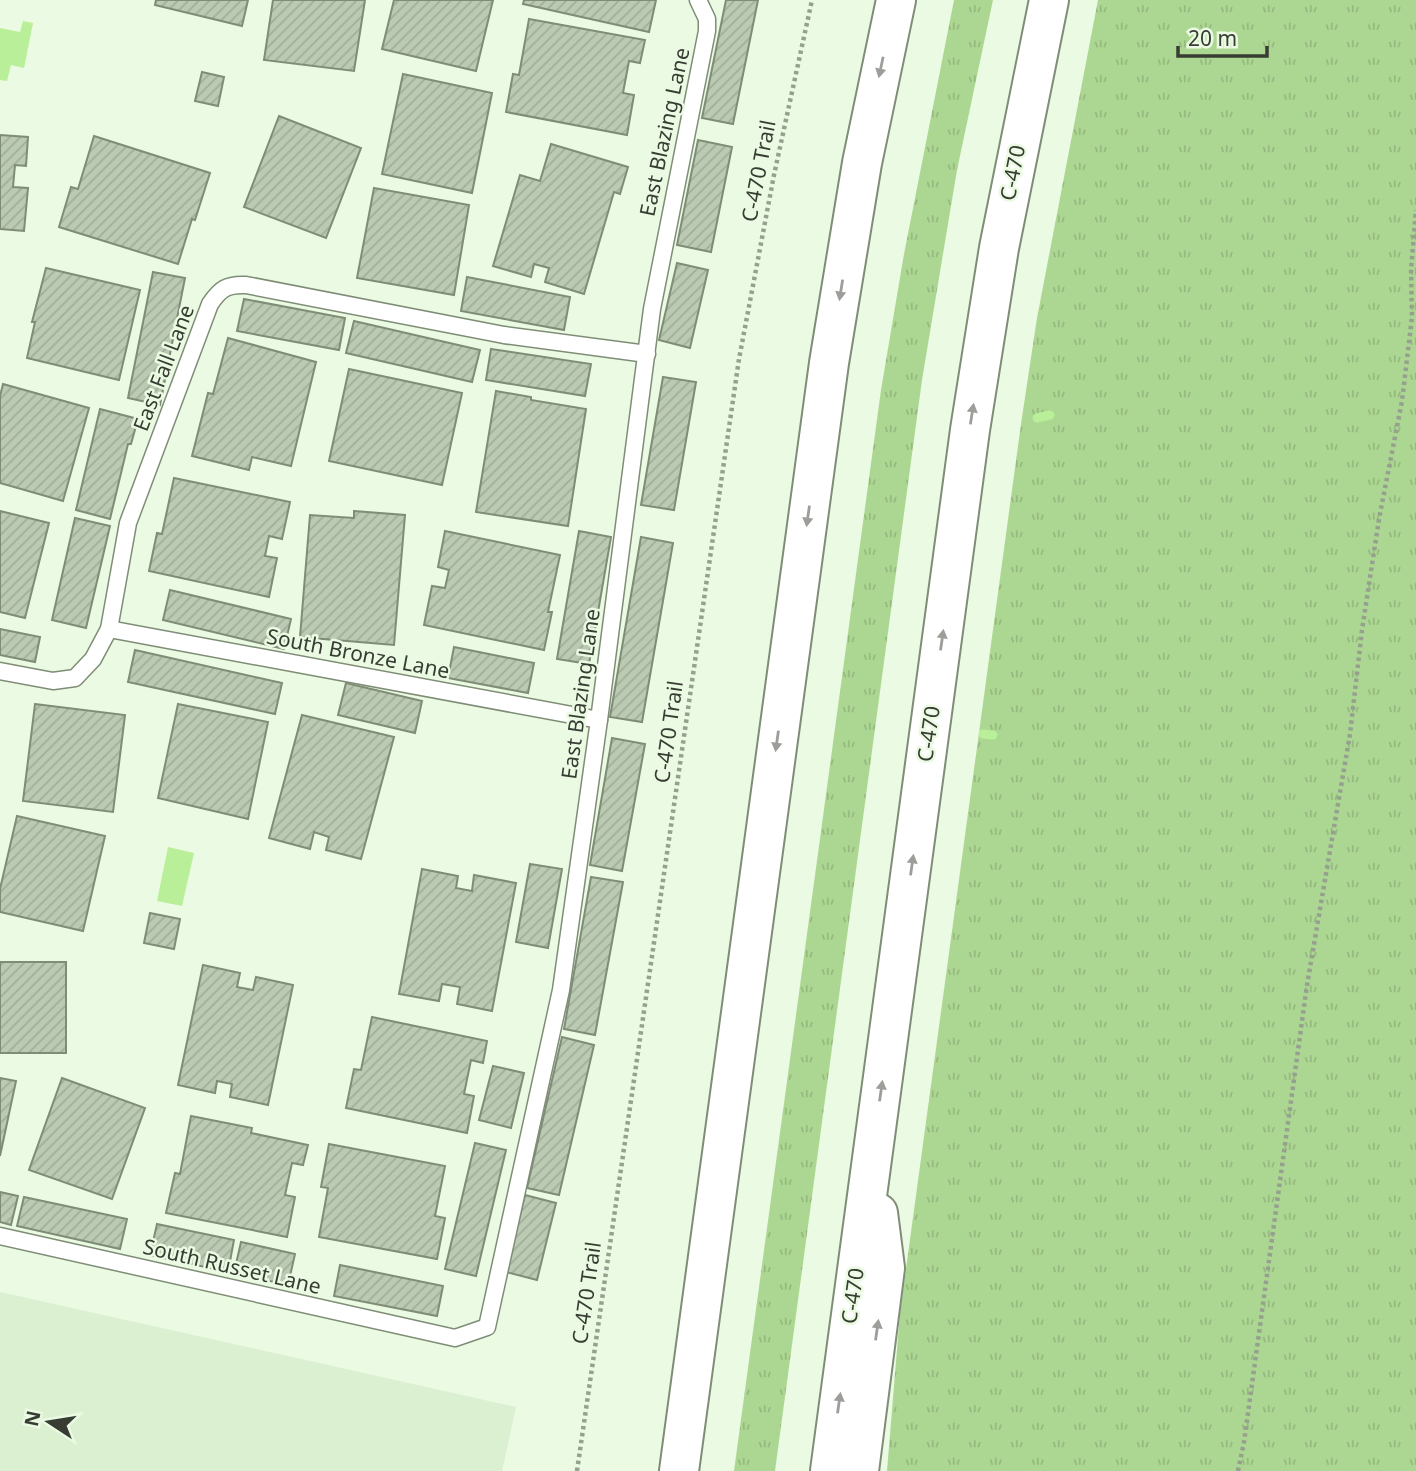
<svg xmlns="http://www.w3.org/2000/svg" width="1416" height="1471" font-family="'Noto Sans',sans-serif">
<defs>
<pattern id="grass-tufts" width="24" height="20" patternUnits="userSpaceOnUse" patternTransform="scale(1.75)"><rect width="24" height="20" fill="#acd792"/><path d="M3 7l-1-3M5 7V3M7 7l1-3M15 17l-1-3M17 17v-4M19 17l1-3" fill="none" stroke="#95b97e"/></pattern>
<pattern id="building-hatch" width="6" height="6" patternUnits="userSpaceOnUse" patternTransform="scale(1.75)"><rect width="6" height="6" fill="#bbcab3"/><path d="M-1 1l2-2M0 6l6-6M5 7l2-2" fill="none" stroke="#a1ae9a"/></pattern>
</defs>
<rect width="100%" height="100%" fill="#ebfae2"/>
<polygon fill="#dbefd1" points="0,1292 516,1407 502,1471 0,1471"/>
<g fill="url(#grass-tufts)">
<polygon points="954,0 993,0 957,170 922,380 775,1471 734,1471 881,390 904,254"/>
<polygon points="1098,0 1416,0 1416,1471 887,1471 900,1313 1021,424 1037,318"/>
</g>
<g fill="#baef99">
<polygon points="23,21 33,23 24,68 11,65 7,81 0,80 0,28 20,32"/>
<polygon points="168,847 194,853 182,906 157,901"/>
</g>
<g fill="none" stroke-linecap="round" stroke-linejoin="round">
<g stroke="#baef99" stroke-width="9">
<polyline points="1037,418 1050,415"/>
<polyline points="983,734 993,735"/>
</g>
</g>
<g fill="url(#building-hatch)" stroke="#7f8d77" stroke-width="2">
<polygon points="156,0 248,0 242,26 155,5"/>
<polygon points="273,0 365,0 354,71 264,60"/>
<polygon points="394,0 493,0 476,71 382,49"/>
<polygon points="524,0 656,0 649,32 523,4"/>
<polygon points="726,0 758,0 733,124 702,118"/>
<polygon points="529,19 645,40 640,63 629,61 623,93 634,95 627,135 506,112 513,74 519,75"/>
<polygon points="202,72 224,77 218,106 195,101"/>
<polygon points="403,74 492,93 472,193 382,174"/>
<polygon points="279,116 361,148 326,238 244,207"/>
<polygon points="0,135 28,137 26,166 15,165 13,187 28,188 24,231 0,229"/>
<polygon points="94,136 210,173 195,220 192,219 178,264 59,227 71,187 78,189"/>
<polygon points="698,140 732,147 711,252 677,245"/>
<polygon points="551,144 628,167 620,194 614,192 584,294 545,282 549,268 534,264 531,277 493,266 520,175 540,181"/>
<polygon points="374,188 469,205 454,295 357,278"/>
<polygon points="677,263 708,270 690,348 659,340"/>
<polygon points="46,268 140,290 119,380 27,358 35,322 32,322"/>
<polygon points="153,272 185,278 160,405 128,398"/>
<polygon points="467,277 570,297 564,330 461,311"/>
<polygon points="244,299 345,318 339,350 237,331"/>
<polygon points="354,321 480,350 472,382 346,353"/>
<polygon points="228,338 316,362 291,466 252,457 249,470 192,456 208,393 213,394"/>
<polygon points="491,349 591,364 585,396 486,380"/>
<polygon points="349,369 462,393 442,485 329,461"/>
<polygon points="663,377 696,382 674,510 641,505"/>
<polygon points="3,384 89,408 63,501 0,483 0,396"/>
<polygon points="496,391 531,397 531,400 586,409 568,526 476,512"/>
<polygon points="100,409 138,419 131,444 128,444 110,519 76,510"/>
<polygon points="174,478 290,502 282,539 269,536 265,556 277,558 269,597 149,571 157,533 162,534"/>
<polygon points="0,511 49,523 25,618 0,612"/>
<polygon points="354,511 405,515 394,645 300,637 310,515 354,518"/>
<polygon points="75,518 110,526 86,628 52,620"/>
<polygon points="445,531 560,555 548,612 552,612 544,650 424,625 432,586 445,588 449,570 438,567"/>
<polygon points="579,531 611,537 589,664 557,659"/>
<polygon points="641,537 673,543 642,722 610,717"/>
<polygon points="170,590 291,619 284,649 163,620"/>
<polygon points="0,629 40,637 35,662 0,655"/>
<polygon points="454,647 534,663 528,693 448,678"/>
<polygon points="135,650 282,683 275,714 128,682"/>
<polygon points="346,683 422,701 415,733 338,715"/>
<polygon points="35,704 125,715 113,812 23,801"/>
<polygon points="178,704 268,722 248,819 158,798"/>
<polygon points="302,715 394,737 361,859 326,850 329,837 314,832 310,849 269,838"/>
<polygon points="612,738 645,744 622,871 590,865"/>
<polygon points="17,816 105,836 83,931 0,912 0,889"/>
<polygon points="530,864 562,869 548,948 516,942"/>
<polygon points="422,869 458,876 456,888 472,891 474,875 516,883 492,1011 457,1004 460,987 442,984 439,1001 399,994"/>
<polygon points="591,877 623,882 595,1035 564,1029"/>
<polygon points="150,913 180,919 174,949 144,943"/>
<rect x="0" y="962" width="66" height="91"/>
<polygon points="203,965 240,973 237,987 253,990 256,977 293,985 268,1105 230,1097 232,1084 217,1081 215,1093 178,1085"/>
<polygon points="372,1017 487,1041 483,1063 471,1060 464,1094 474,1096 467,1133 346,1108 354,1069 361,1070"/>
<polygon points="562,1037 594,1045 559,1195 527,1188"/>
<polygon points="493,1066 524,1073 511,1128 479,1120"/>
<polygon points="0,1078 16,1081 0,1156"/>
<polygon points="62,1078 145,1108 112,1199 29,1170"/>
<polygon points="191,1116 252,1128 251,1133 308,1145 303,1165 292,1163 285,1195 295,1197 287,1237 166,1213 175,1173 180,1174"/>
<polygon points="475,1143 506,1150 476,1276 445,1269"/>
<polygon points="329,1144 445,1166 435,1216 445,1218 437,1259 319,1237 328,1188 321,1187"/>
<polygon points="0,1192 18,1196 11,1225 0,1222"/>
<polygon points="525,1195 556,1203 537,1280 506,1272"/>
<polygon points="24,1197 127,1219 120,1249 17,1226"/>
<polygon points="157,1224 234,1240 228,1272 150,1255"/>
<polygon points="241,1242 295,1254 288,1285 234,1273"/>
<polygon points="340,1265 443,1286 437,1316 334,1296"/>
</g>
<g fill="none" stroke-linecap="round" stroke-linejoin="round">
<defs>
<g id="service">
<polyline points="109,629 599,720"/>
<path d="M0,671L53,681L75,678L93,659L109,629L128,523L210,304C220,289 227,284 246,285L504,335L647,354"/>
<polyline points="0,1236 455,1338 487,1327 561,990 599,720 652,309 707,31 707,19 698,0"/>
</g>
<g id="motorway">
<polyline points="679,1471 829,363 862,163 896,0"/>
<polyline points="830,1471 970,430 999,248 1049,0"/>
<polyline points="859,1471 885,1268 878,1213"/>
</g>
</defs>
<use href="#service" stroke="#7f8d77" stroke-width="19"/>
<use href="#motorway" stroke="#7f8d77" stroke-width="42"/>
<g stroke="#96a08f" stroke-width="4.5" stroke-dasharray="3.5 3.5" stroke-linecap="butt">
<polyline points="577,1471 739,359 774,175 812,0"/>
<polyline points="1238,1471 1244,1442 1307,985 1350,734 1362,630 1379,519 1402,401 1412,317 1411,270 1416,210"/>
</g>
<use href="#service" stroke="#fff" stroke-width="16"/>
<use href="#motorway" stroke="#fff" stroke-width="38"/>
</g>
<defs><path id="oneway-solid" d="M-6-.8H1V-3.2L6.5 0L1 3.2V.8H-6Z" transform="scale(1.75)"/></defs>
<g fill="#9b9e99">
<use href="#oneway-solid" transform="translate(881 67) rotate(102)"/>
<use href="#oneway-solid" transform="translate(841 290) rotate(99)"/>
<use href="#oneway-solid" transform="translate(972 414) rotate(-81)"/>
<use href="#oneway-solid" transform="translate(808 516) rotate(98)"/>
<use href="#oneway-solid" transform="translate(942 640) rotate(-82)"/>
<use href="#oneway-solid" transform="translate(777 741) rotate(98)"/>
<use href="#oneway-solid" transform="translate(912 865) rotate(-82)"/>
<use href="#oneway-solid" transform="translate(881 1091) rotate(-82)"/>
<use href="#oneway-solid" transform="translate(877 1330) rotate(-82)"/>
<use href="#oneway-solid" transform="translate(839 1403) rotate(-82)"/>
</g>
<g text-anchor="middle" stroke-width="5" stroke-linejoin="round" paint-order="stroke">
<g font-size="21" fill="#373d33" stroke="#ebfae2">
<text transform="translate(665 132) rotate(-78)" y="7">East Blazing Lane</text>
<text transform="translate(759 171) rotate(-79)" y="7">C-470 Trail</text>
<text transform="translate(1013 173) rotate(-79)" y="7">C-470</text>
<text transform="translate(164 368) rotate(-69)" y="7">East Fall Lane</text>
<text transform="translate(358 654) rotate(11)" y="7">South Bronze Lane</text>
<text transform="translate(581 694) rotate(-82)" y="7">East Blazing Lane</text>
<text transform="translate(669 732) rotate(-82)" y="7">C-470 Trail</text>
<text transform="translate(929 734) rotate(-82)" y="7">C-470</text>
<text transform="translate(232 1267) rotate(13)" y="7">South Russet Lane</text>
<text transform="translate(587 1293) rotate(-82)" y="7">C-470 Trail</text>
<text transform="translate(853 1296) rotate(-82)" y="7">C-470</text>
</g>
</g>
<g transform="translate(49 1422) rotate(282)" stroke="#ebfae2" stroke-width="5" paint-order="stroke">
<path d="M0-5L12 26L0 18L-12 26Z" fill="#373d33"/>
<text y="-10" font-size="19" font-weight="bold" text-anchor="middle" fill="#373d33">N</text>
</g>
<path d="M1178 46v10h89v-10" fill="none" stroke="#373d33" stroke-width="3.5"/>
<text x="1188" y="46" font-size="21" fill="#373d33" stroke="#ebfae2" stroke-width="5" paint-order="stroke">20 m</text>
</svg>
